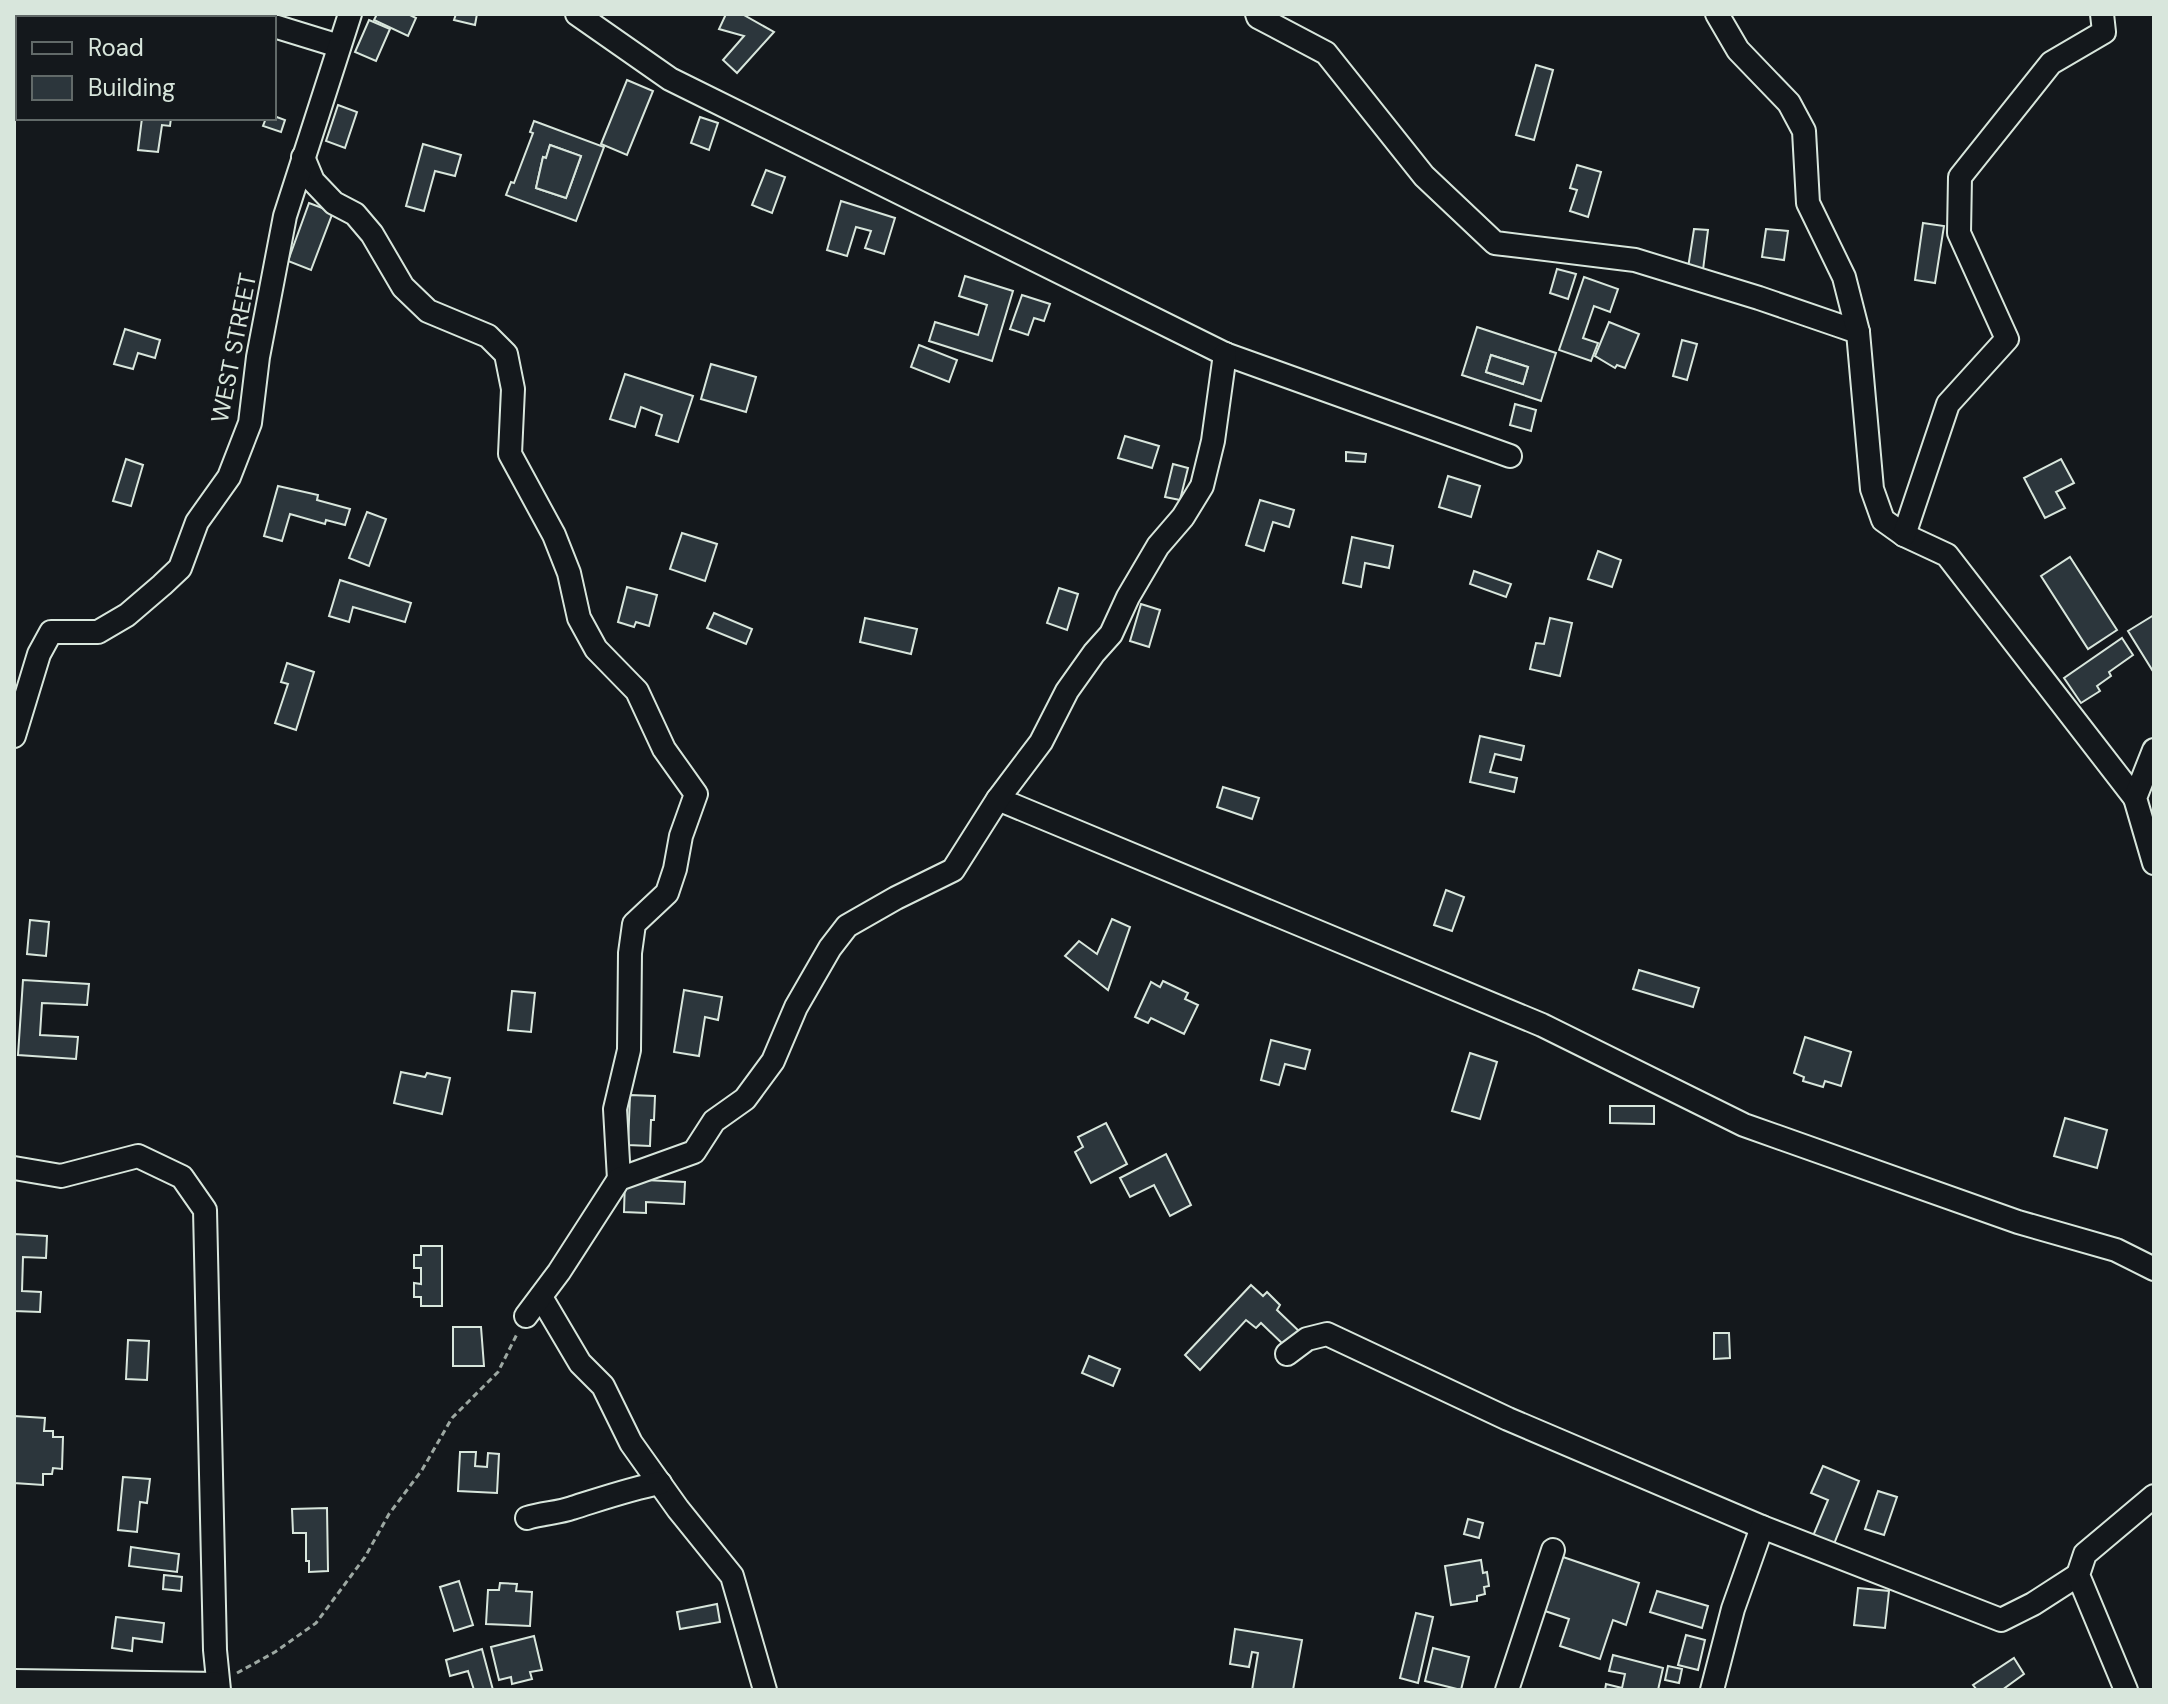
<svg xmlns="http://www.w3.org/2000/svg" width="2168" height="1704" font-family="'DM Sans',sans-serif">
<rect width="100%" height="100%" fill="#14181c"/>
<g fill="#2c363c" stroke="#d8e6dc" stroke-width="2" fill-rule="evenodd">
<polygon points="155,14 197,14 196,18 155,18"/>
<polygon points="377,14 408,14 416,18 408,36 374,20"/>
<polygon points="456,14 477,14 475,25 454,20"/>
<polygon points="726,14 742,14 774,32 737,73 723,60 744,36 719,29"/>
<polygon points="369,20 390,29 376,61 355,52"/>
<polygon points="1536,65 1553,70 1534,140 1516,135"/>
<polygon points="627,80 653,91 627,155 601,144"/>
<polygon points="338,105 357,112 345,148 326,141"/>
<polygon points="274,116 285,120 281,132 263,126 266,118"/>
<polygon points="700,117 718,123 709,150 691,143"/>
<polygon points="142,118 171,118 170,126 162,125 158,152 138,150"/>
<path d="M534,121L604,147L576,221L506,195L511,182L514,183L533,133L530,132ZM550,145L581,156L566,198L536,188L543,157L546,158Z"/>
<polygon points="423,144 461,155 455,176 435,171 424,211 406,206"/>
<polygon points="550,145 581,156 566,198 536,188 543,157 546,158"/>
<polygon points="1577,165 1601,172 1588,217 1570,211 1577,190 1570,188"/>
<polygon points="766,170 785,177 772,213 752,205"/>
<polygon points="841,201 895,218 884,254 865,248 871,231 856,227 847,256 827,250"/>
<polygon points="309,203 333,212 311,270 288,261"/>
<polygon points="1923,223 1944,226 1935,283 1915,280"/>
<polygon points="1694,229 1708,230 1703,270 1688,268"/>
<polygon points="1766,229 1788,231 1784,260 1762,257"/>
<polygon points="1557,269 1576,274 1568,299 1550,293"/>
<polygon points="965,276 1013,291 992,361 929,341 935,322 978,335 987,305 959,296"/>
<polygon points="1584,277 1618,289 1610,312 1594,306 1583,338 1598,343 1591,361 1559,350"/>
<polygon points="1022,295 1050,304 1044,321 1034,318 1028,335 1010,329"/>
<polygon points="1609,322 1639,334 1625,368 1617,365 1615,368 1595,356"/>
<path d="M1477,327L1556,353L1541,401L1462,375ZM1491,355L1528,367L1523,384L1486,372Z"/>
<polygon points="125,329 160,340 155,358 138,353 133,369 114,364"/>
<polygon points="1682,340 1697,344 1687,380 1673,376"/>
<polygon points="919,345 957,360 949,382 911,367"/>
<polygon points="1491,355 1528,367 1523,384 1486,372"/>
<polygon points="711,364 756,377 746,412 701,399"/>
<polygon points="625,374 693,396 678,442 656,435 662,415 641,407 635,427 610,419"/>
<polygon points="1515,404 1536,410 1531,431 1510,425"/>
<polygon points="1125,436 1159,446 1152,468 1118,458"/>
<polygon points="1346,452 1366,454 1365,462 1346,461"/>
<polygon points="126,459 143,465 131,506 113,501"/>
<polygon points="2061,459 2074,483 2056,492 2065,508 2045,518 2024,478"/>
<polygon points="1173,464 1188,468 1180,500 1165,497"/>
<polygon points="1448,476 1480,486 1471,517 1439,507"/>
<polygon points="278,486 318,495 317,500 350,509 345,525 326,520 325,524 290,514 282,541 264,536"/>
<polygon points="1260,500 1294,510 1289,527 1273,522 1264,551 1246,545"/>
<polygon points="367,512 386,519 369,566 349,558"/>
<polygon points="682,533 717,544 705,581 670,569"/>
<polygon points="1352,537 1393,546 1389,568 1365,563 1361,587 1343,583"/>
<polygon points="1598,551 1621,560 1612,587 1588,579"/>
<polygon points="2070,557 2117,630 2088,649 2041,576"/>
<polygon points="1474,571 1511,584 1506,597 1470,584"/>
<polygon points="340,580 411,603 405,622 353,607 349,622 329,616"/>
<polygon points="627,587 657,595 649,626 636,622 634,627 618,622"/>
<polygon points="1059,588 1078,594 1067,630 1047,623"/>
<polygon points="1141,604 1160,610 1149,647 1130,641"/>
<polygon points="714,613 752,629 746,644 707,628"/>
<polygon points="2154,615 2154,673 2128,631"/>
<polygon points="865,618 917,629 911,654 860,642"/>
<polygon points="1550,618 1572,623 1560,676 1530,669 1536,643 1544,644"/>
<polygon points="2122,638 2133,655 2109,672 2111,676 2097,686 2100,691 2081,703 2064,678"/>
<polygon points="287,663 314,672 296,730 275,723 288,684 281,682"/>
<polygon points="1480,736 1524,746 1521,760 1495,754 1490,772 1517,778 1514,792 1470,782"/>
<polygon points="1223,787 1259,798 1252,819 1217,807"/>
<polygon points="1446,890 1464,897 1452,931 1434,925"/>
<polygon points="1112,919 1130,927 1108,990 1065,956 1079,941 1097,954"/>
<polygon points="30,920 49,922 46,956 27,954"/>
<polygon points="1639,970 1699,988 1693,1007 1633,989"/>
<polygon points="23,980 89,984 87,1005 42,1003 40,1035 78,1037 76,1059 18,1055"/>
<polygon points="1163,981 1188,993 1185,999 1198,1005 1184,1034 1151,1018 1148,1023 1135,1017 1151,982 1160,987"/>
<polygon points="684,990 722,997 718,1020 705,1017 699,1056 674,1052"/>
<polygon points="512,991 535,993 531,1032 508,1030"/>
<polygon points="1805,1037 1851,1052 1841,1086 1825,1081 1823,1087 1803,1081 1804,1077 1794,1073"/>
<polygon points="1271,1040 1310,1050 1305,1069 1285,1064 1279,1085 1261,1080"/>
<polygon points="1470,1053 1497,1062 1480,1119 1452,1111"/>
<polygon points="401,1072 425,1077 427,1073 450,1078 442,1114 394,1103"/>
<polygon points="630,1095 655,1096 654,1120 651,1120 650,1146 628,1145"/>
<polygon points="1610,1106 1654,1106 1654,1124 1610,1123"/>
<polygon points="2065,1118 2107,1130 2097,1168 2054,1156"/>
<polygon points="1106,1123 1127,1164 1091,1183 1075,1152 1083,1147 1078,1137"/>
<polygon points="1166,1154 1191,1205 1170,1216 1154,1185 1130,1197 1120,1178"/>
<polygon points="625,1179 685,1182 684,1204 646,1202 646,1213 624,1212"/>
<polygon points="14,1234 47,1236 46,1258 23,1257 22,1291 41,1292 40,1312 14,1311"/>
<polygon points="421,1246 442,1246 442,1306 421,1306 421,1297 414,1297 414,1283 421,1284 421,1268 414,1268 414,1255 421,1255"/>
<polygon points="1251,1285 1263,1296 1267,1292 1280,1305 1277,1310 1301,1333 1287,1348 1261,1323 1256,1328 1246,1320 1200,1370 1185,1355"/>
<polygon points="453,1327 481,1327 484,1366 453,1366"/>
<polygon points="1714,1333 1729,1333 1730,1358 1714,1359"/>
<polygon points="128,1340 149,1341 147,1380 126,1379"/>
<polygon points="1089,1356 1120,1369 1113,1386 1082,1373"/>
<polygon points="14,1416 45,1418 44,1431 53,1431 53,1437 63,1437 62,1469 53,1468 52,1474 43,1474 43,1485 14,1483"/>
<polygon points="460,1452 476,1452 475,1466 487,1467 488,1453 499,1454 497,1493 458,1491"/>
<polygon points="1823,1466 1859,1481 1834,1544 1813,1536 1828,1500 1811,1493"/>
<polygon points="123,1477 150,1479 147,1503 140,1502 137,1532 118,1530"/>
<polygon points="1878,1491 1897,1497 1884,1535 1865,1529"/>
<polygon points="327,1508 328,1571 309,1572 309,1561 306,1561 306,1533 293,1533 292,1509"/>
<polygon points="1468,1519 1483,1523 1479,1538 1464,1534"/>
<polygon points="131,1547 179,1554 177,1572 129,1566"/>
<polygon points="1563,1557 1639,1583 1626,1625 1613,1620 1600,1659 1560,1646 1569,1619 1545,1611"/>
<polygon points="1481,1560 1483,1573 1487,1572 1489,1586 1484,1587 1485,1594 1477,1596 1477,1601 1451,1605 1445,1566"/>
<polygon points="164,1575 182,1577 181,1591 163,1589"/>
<polygon points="459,1581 473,1625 454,1631 440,1587"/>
<polygon points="500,1583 517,1584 516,1591 532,1592 530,1626 486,1624 488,1590 499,1590"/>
<polygon points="1858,1588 1889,1591 1885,1628 1854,1625"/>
<polygon points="1657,1591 1708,1606 1702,1628 1650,1612"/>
<polygon points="717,1604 720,1622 680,1629 677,1612"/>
<polygon points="1416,1613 1433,1617 1418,1683 1400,1678"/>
<polygon points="116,1617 164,1623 162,1642 133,1638 132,1651 112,1648"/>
<polygon points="1235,1629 1302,1640 1293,1690 1252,1690 1258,1653 1252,1652 1249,1667 1230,1664"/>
<polygon points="1686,1635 1705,1640 1698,1670 1678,1665"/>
<polygon points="534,1636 542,1670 530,1672 532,1679 512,1684 511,1677 499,1680 491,1647"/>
<polygon points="1433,1648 1469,1657 1461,1690 1425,1681"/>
<polygon points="482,1649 493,1690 474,1690 468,1671 450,1676 446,1660"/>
<polygon points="1613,1655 1663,1668 1658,1690 1605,1690 1606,1684 1622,1688 1625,1674 1609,1671"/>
<polygon points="2014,1658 2024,1674 2002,1690 1977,1690 1973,1685"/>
<polygon points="1668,1666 1682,1669 1679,1683 1665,1680"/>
</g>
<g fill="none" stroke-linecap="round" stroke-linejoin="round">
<defs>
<g id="minor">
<polyline points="248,14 255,18"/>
<polyline points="577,14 670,79 1225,354 1510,456"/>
<polyline points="1257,14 1258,17 1326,53 1424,176 1495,243 1635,260 1759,298 1858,332"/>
<polyline points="1717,14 1738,50 1789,103 1804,131 1808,203 1844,277 1858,332 1872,489 1883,520 1904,535 1947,555 2135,798"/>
<polyline points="274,26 339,46"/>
<polyline points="303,157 313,181 334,203 355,214 372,234 403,287 428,311 488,336 506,354 513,389 510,454 554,535 569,573 579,618 596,649 637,691 664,749 696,794 681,836 675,869 667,893 634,924 630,953 629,1050 615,1109 619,1179"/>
<polyline points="1904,535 1948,404 2007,339 1959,233 1960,177 2051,63 2104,32 2102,14"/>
<polyline points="14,736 39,654 51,632 98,632 127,615 162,585 180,568 197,522 229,477 250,423 258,357 285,216 350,14"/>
<polyline points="2154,750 2135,798 2154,863"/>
<polyline points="998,799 1542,1025 1744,1125 2018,1222 2116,1250 2154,1269"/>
<polyline points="14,1168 61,1176 138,1156 182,1177 205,1210 215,1650 219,1690"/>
<polyline points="541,1297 580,1363 603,1386 631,1443 678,1509 732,1576 765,1690"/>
<polyline points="526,1316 559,1272 619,1179 694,1152 714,1121 745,1099 773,1061 796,1007 830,948 847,926 896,898 953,870 998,799 1041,742 1067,691 1094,653 1111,634 1128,597 1158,546 1183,517 1202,486 1213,441 1225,354"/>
<polyline points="1287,1354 1307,1339 1327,1334 1508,1419 1762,1527 2001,1620 2033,1604 2078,1575"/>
<path d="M527,1518C542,1513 558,1513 572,1508C601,1499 629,1489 660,1483"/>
<polyline points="14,1681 218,1684"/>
<polyline points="1507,1690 1553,1550"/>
<polyline points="1712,1690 1733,1609 1762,1527"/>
<polyline points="2126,1690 2078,1575 2085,1554 2154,1496"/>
</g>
</defs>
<use href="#minor" stroke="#d8e6dc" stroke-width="26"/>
<polyline stroke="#9da8a2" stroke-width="3" stroke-dasharray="6 4" stroke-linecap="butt" points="237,1673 275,1652 316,1623 365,1557 389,1514 422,1470 452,1418 498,1372 517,1334"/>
<use href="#minor" stroke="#14181c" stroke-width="22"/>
</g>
<g text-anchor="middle" stroke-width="6" stroke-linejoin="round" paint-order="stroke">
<g font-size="24" fill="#d8e6dc" stroke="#14181c">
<text transform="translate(234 348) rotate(-79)" y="8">WEST STREET</text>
</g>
</g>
<rect width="2168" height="1704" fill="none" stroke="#d8e6dc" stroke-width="32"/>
<rect x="16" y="16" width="260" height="104" fill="#14181c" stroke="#626a69" stroke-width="2"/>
<rect x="32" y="42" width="40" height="12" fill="#14181c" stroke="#626a69" stroke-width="2"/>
<text x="88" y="56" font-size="24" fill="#d8e6dc">Road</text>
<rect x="32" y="76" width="40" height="24" fill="#2c363c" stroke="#626a69" stroke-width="2"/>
<text x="88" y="96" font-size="24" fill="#d8e6dc">Building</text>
</svg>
